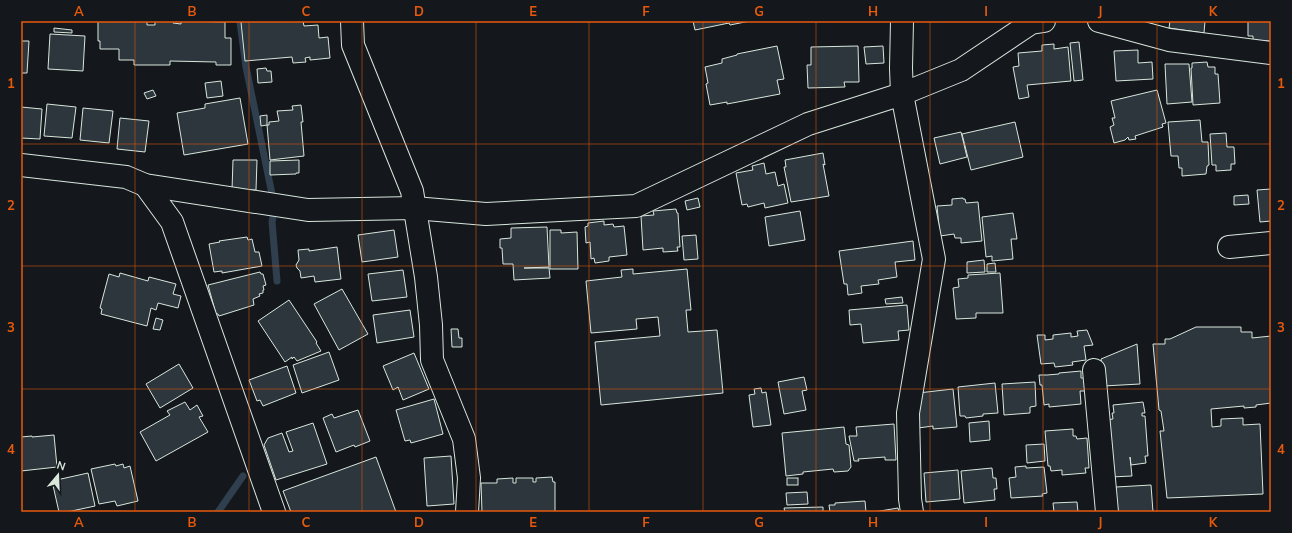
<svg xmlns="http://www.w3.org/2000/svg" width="1292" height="533" font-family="Mulish,sans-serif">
<rect width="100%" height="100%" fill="#14181c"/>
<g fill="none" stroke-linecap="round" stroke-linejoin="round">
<g stroke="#2f3f4d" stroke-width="7">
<polyline points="240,22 246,67 273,199 274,212 272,222 277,281"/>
<polyline points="218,512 243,476"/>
</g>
</g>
<g fill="#2c363c" stroke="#d8e6dc">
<polygon points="98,21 147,21 147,25 155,25 155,21 173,21 173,23 181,24 181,21 225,22 225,38 231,38 231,65 216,65 216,62 170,61 170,65 134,65 134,60 119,60 119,49 100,49 100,41 98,41"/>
<polygon points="247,21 303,21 304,26 318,25 319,38 328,37 330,58 310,60 310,57 305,58 306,62 293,63 292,57 245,61 241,22"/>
<polygon points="693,21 750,21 730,25 729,23 695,30"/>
<polygon points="1170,21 1205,21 1204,33 1169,28"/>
<polygon points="1248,21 1271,21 1271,41 1253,41 1253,36 1248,36"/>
<polygon points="54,28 72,30 72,33 54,32"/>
<polygon points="50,34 85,36 83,71 48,69"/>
<polygon points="21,41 29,41 27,73 21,73"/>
<polygon points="1079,42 1083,80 1074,81 1070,43"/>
<polygon points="1054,44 1054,49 1068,47 1071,81 1027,85 1029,97 1019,99 1013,67 1019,66 1018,53 1042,51 1042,45"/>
<polygon points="777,46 784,79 777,80 780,94 727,104 727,102 710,105 706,84 708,83 705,67 722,63 722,59 737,55 737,54"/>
<polygon points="858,46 859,82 844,82 845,87 808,88 807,65 811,65 811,47"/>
<polygon points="883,46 884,63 866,64 864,47"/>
<polygon points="1138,50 1138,63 1152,62 1153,79 1116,81 1114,51"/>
<polygon points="1207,62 1208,67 1215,67 1215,74 1218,74 1220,103 1193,105 1191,68 1192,68 1192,63"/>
<polygon points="1165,64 1189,64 1192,102 1167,104"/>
<polygon points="266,68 267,71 271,71 272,82 258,83 257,69"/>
<polygon points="221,81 223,96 207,98 205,83"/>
<polygon points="153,90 156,96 147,99 144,93"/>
<polygon points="1157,90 1166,123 1162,124 1163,127 1135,136 1136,139 1129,140 1128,137 1125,140 1114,143 1110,127 1114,125 1112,118 1115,118 1111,101"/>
<polygon points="240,98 248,144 184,155 177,113 205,108 205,104"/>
<polygon points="47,104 76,107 72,138 44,136"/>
<polygon points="301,105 303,122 301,122 304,156 270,160 267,125 269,125 269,122 279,121 277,111 293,110 292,106"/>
<polygon points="21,107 42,109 40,139 21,138"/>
<polygon points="83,108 113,111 109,143 80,140"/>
<polygon points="267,115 267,125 261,126 260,116"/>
<polygon points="120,118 149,121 145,152 117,149"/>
<polygon points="1200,120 1202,142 1208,142 1209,165 1207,166 1206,174 1182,176 1182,168 1179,168 1178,156 1171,156 1168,122"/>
<polygon points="1015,122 1023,157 971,170 962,134"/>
<polygon points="961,132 967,157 940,164 934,138"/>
<polygon points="1226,133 1227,147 1234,147 1235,164 1231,164 1231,170 1216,171 1216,165 1212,165 1210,134"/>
<polygon points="823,153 825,165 823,164 829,196 791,202 784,167 786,167 785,160"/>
<polygon points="233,160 257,160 256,190 232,190"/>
<polygon points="299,160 299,173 296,173 296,174 270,175 270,161"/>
<polygon points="764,163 766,174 775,172 778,186 784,184 788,203 765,208 764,203 748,207 747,204 742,205 736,173 753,170 752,166"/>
<polygon points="1271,189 1271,221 1260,222 1257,190"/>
<polygon points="1248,195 1249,204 1234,205 1234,196"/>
<polygon points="698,198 700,207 687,210 685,201"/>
<polygon points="963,198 963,199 965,199 966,203 978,202 982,241 961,243 961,238 955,238 954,234 940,236 937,206 952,205 952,199"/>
<polygon points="676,209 677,213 678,213 680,247 677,247 678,251 663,252 663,248 643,250 641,216 654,215 653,211"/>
<polygon points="800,211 805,240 769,246 765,217"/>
<polygon points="1013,213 1017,239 1011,239 1013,259 992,261 992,256 986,257 982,217"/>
<polygon points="604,221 604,225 613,224 614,227 624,226 627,255 609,257 609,261 595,263 594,258 591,259 590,242 586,243 585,227 588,226 588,223"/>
<polygon points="547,227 549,267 524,268 549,268 550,278 514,280 513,264 503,264 502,248 500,248 500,239 511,238 511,228"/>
<polygon points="394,230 398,257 362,262 358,235"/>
<polygon points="550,230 561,230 561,233 577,232 578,269 550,269"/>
<polygon points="696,235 698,259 684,260 682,236"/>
<polygon points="247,237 248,240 252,239 255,252 259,252 262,266 222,273 222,271 214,272 209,244 220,242 219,241"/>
<polygon points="913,241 915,260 895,262 897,277 878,280 879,284 861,286 862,293 848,295 847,284 844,284 839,251"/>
<polygon points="337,247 341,279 315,282 314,276 301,278 300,271 297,268 296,265 299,260 298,250 309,249 309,251"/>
<polygon points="984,260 985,272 967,273 967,262"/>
<polygon points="995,263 996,272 987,272 987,264"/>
<polygon points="633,269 633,274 687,269 691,310 686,310 688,332 717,330 723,393 601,405 595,342 660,336 658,317 636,319 637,329 591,333 586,281 622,277 621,270"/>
<polygon points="403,270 407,297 372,301 368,274"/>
<polygon points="260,272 261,274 263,274 266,285 263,286 264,290 263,290 263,293 259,294 260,296 253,299 254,305 219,316 218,314 216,314 208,285"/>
<polygon points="120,273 148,281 149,277 176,284 173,294 181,296 178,308 158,303 156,310 151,308 147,326 101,314 102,309 100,308 109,274 119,277"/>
<polygon points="1000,273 1003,313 976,313 976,318 956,319 953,288 959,287 958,279 968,278 968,275"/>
<polygon points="342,289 368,334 339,350 314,304"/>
<polygon points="902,297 903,303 886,304 885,299"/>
<polygon points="289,300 317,342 316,343 321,351 297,361 294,357 292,359 292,357 285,362 258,321"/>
<polygon points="907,305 909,330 898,331 899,340 863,343 861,324 850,325 849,310"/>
<polygon points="410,310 414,337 377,343 373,315"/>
<polygon points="156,318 163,320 160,330 153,329"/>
<polygon points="1196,327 1241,327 1241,332 1252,332 1252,338 1271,336 1271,403 1256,405 1256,407 1244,408 1244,406 1211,409 1212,427 1221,426 1221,419 1243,418 1243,425 1260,424 1263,494 1167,498 1160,431 1164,431 1161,411 1159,410 1153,344 1165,344 1165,339 1170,339"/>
<polygon points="451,329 458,329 459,338 462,338 462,347 452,347"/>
<polygon points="1087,330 1093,345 1084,346 1086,360 1072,362 1073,365 1055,367 1054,363 1041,364 1037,335 1045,335 1045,340 1053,339 1053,335 1071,333 1071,337 1078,336 1077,331"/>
<polygon points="1137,344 1140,384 1103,386 1101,359"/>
<polygon points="329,352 339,380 302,393 293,365"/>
<polygon points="414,353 429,389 403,400 398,387 393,390 383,366"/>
<polygon points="179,364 193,388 160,408 146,384"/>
<polygon points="287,366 296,393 263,406 260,400 257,401 249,380"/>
<polygon points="1081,371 1081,378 1084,378 1085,391 1080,391 1081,404 1049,407 1049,404 1044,405 1042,385 1040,385 1039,375 1047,375 1059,374 1059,373"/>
<polygon points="804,377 807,390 802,391 806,410 784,414 778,382"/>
<polygon points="1035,382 1036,406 1030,407 1030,413 1004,415 1002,384"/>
<polygon points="995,383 998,413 983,414 983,416 966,418 965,416 960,416 958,387"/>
<polygon points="761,388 762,393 766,392 771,425 753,427 749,395 755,394 754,389"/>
<polygon points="953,389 957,427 933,429 933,426 918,428 916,409 920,408 918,393"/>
<polygon points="434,399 443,434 411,443 410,440 405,441 396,410"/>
<polygon points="185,402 190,410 197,405 203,416 199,417 208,432 156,461 140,432 170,415 167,411"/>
<polygon points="1143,402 1145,413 1142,413 1142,416 1145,416 1148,456 1145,456 1146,463 1131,465 1130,457 1132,476 1111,477 1105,420 1113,419 1112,413 1114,413 1113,405"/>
<polygon points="358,410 370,441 355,447 354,445 336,452 323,418 332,414 334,418"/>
<polygon points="989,421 990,440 970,442 969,423"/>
<polygon points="313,423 327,464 276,480 264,445 268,438 282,433 289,452 293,451 286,432"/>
<polygon points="894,424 896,460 885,460 885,457 858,459 859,461 854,461 849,436 857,436 856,427"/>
<polygon points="844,427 846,444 849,445 851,467 848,471 834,472 833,469 803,472 803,474 786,476 782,433"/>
<polygon points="1073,429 1073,436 1076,436 1077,439 1087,438 1089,468 1085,468 1086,473 1062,475 1062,470 1051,471 1050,466 1048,466 1045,431"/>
<polygon points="54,435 57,467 21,471 21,437 32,436 32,437"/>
<polygon points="1044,444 1045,461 1027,463 1026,445"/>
<polygon points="451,456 454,504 427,506 424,458"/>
<polygon points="376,457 396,512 291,512 283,491"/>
<polygon points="115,464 116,466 123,464 124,468 130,466 138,501 117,506 115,501 99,504 91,469"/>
<polygon points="1026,466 1026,468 1044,467 1047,493 1042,494 1043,496 1011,498 1009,478 1016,477 1015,467"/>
<polygon points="992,468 993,478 996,478 997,489 994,489 995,500 964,503 961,471"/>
<polygon points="958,470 960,499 926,502 924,473"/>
<polygon points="88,473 95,506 67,512 59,512 52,481"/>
<polygon points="552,477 553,482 555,482 555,512 482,512 481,483 497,483 497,479 513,478 513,483 516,483 516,478 533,478 533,482 536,482 536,478"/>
<rect x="787" y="478" width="11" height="7"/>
<polygon points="1151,485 1153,512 1116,512 1116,487"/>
<polygon points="807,492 808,504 787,505 786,493"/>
<polygon points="865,501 866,512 830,512 829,505 835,505 835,503"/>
<polygon points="1077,502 1078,512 1084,512 1054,512 1053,503"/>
<polygon points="823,507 823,512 785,512 784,508"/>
<polygon points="898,508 899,512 874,512"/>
</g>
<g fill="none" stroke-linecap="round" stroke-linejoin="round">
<defs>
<g id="minor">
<polyline points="352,21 353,45 412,191 426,277 431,325 432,360 464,439 469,478 467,512"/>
<polyline points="902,21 901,68 902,94 934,259 908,413 910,499 912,512"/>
<polyline points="1099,21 1169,40 1271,53"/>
<polyline points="21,165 126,177 145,185 308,210 414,208 486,214 636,206 808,124 902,94 961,70 1031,23 1044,21"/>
<polyline points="145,185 172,222 274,512"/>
<polyline points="1229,247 1271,243"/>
<polyline points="1094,370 1107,512"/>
</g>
</defs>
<use href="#minor" stroke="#d8e6dc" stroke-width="24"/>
<use href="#minor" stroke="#14181c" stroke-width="22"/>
</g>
<path fill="none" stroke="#e8590c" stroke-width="1" stroke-opacity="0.55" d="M135,21V512M249,21V512M362,21V512M476,21V512M589,21V512M703,21V512M816,21V512M930,21V512M1043,21V512M1157,21V512M21,144H1271M21,266H1271M21,389H1271"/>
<rect width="1292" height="533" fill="none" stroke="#14181c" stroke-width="44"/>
<g transform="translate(58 475) rotate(19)" stroke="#14181c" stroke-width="3" paint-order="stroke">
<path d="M0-3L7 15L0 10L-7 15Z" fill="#d8e6dc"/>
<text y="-6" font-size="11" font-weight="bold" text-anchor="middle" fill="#d8e6dc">N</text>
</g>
<rect x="22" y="22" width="1248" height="489" fill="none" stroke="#e8590c" stroke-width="1.5"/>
<g font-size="13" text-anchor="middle" font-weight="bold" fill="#e8590c">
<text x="79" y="16">A</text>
<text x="192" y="16">B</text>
<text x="306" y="16">C</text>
<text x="419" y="16">D</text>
<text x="533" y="16">E</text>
<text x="646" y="16">F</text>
<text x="759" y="16">G</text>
<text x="873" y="16">H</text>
<text x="986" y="16">I</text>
<text x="1100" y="16">J</text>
<text x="1213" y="16">K</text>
<text x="11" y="88">1</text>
<text x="1281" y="88">1</text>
<text x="11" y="210">2</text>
<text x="1281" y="210">2</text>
<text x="11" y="332">3</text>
<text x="1281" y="332">3</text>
<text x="11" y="454">4</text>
<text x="1281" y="454">4</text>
<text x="79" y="527">A</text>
<text x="192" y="527">B</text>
<text x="306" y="527">C</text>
<text x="419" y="527">D</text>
<text x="533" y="527">E</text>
<text x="646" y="527">F</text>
<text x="759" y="527">G</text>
<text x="873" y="527">H</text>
<text x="986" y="527">I</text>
<text x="1100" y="527">J</text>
<text x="1213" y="527">K</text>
</g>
</svg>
